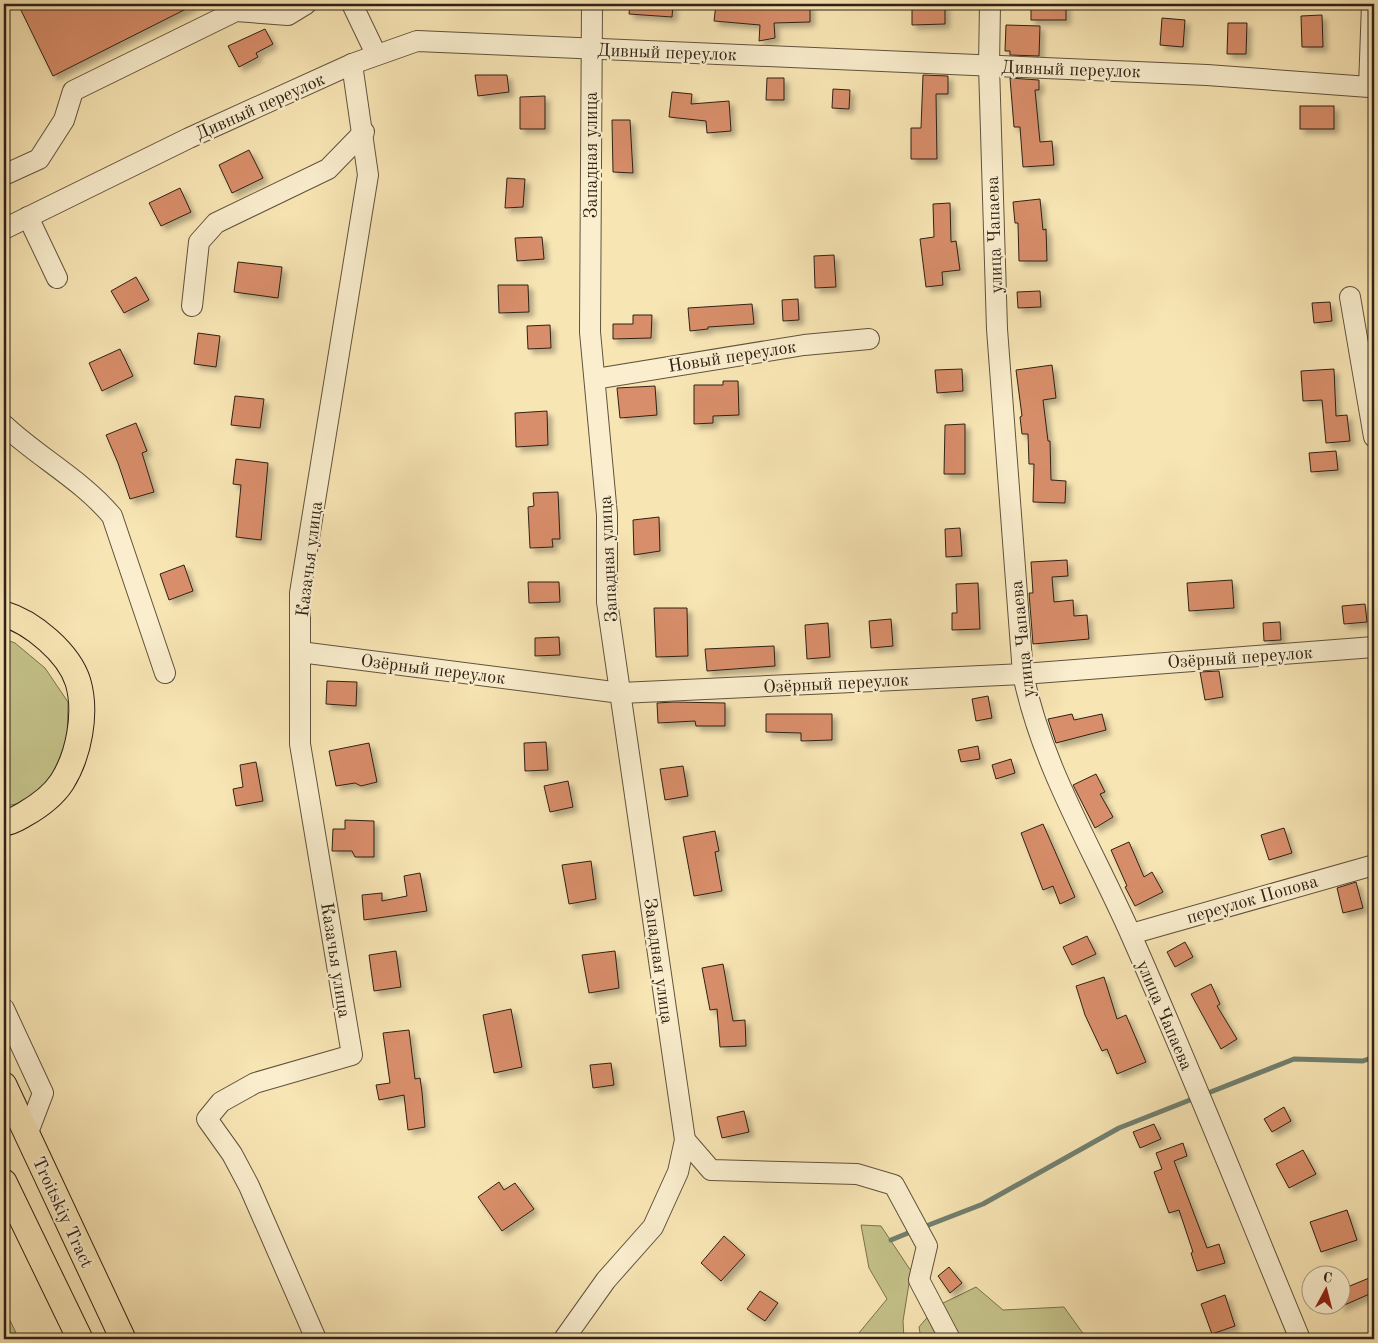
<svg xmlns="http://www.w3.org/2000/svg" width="1378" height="1343" font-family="'Old Standard TT',serif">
<defs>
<filter id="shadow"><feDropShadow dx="4.5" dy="4.5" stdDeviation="2.5" flood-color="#0004"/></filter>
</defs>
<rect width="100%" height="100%" fill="#f8e5b4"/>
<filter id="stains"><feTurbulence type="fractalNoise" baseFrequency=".004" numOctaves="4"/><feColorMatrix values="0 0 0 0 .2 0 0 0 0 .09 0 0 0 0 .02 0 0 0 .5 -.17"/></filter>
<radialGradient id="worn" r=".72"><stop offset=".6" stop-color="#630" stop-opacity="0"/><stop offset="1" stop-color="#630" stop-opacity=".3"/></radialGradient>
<g fill="#c4c289" stroke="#7a724f">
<polygon points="4,639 15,643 45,668 68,702 67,743 47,785 23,803 4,806"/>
<polygon points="861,1225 881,1226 911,1271 903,1321 904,1339 854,1339 887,1299 869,1268"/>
<polygon points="976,1287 1003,1310 1064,1307 1087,1339 921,1339 919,1327 937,1306"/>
<polygon points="4,1308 19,1339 4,1339"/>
</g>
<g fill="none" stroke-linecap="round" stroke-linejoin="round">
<g stroke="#718070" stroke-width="5">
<polyline points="1203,1095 1294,1059 1363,1061 1374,1057"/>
<polyline points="921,1228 983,1204 1119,1128 1195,1098"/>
<polyline points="891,1240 913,1231"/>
</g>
</g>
<g fill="#d88e6a" stroke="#2f2115" filter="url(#shadow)">
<polygon points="18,4 196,4 53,76"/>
<polygon points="630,4 673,4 672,17 629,14"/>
<polygon points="716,4 760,7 760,4 810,4 810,22 774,23 775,38 759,41 760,25 714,21"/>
<polygon points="912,4 945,4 945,24 912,25"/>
<rect x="1031" y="4" width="35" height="16"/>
<polygon points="1322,15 1323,47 1302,47 1301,16"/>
<polygon points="1162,18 1185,20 1183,47 1160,45"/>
<polygon points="1228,23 1247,23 1246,54 1227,54"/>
<polygon points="1006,25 1040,26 1039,56 1010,55 1010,51 1005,51"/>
<polygon points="265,29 273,44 256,53 258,57 239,67 228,46"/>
<polygon points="475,75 507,75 509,92 478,96"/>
<polygon points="923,75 948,76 948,94 936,94 937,159 911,159 911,128 921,128"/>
<polygon points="767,78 784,78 784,100 766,100"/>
<polygon points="1010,78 1039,80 1039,90 1035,90 1040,142 1052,141 1054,165 1023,167 1020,127 1014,127"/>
<polygon points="833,89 850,90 849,109 832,108"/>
<polygon points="672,92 692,94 691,104 729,101 731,131 707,133 706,121 669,117"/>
<polygon points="545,96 545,129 520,129 520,97"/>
<rect x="1300" y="106" width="34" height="23"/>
<polygon points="612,120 630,120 633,173 613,172"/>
<polygon points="249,150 263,178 232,193 219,165"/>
<polygon points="507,178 525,179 523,207 505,208"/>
<polygon points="180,188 191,212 161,226 149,203"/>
<polygon points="1040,199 1043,230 1046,229 1047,261 1019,261 1018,223 1015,223 1013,202"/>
<polygon points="950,203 951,242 956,241 960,270 942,272 943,285 926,287 920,239 934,237 933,204"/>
<polygon points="542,237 544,259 517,261 515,238"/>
<polygon points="834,255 836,287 815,288 814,256"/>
<polygon points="238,262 282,267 278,298 234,292"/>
<polygon points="136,277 149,300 124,313 111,291"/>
<polygon points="498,285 528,285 529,312 499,313"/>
<polygon points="1040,291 1041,307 1018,308 1017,292"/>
<polygon points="798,299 799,320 783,321 782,300"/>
<polygon points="1330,302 1332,321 1314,323 1312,303"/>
<polygon points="752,304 754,324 708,327 708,329 690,331 688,308"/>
<polygon points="633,315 652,315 651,338 613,339 613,324 633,324"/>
<polygon points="550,325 551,348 528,349 527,326"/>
<polygon points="198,333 220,336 216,367 194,364"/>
<polygon points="120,349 133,376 102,391 89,363"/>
<polygon points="1052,365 1056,398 1043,400 1048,441 1050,441 1051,480 1066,481 1065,503 1033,502 1034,464 1029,464 1028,434 1022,434 1020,417 1022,416 1016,370"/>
<polygon points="962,369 963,391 937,393 935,370"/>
<polygon points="1334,369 1336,416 1347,415 1350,441 1326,443 1322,400 1303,401 1301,371"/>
<polygon points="723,381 738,381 739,415 713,416 713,423 694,424 694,385 723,385"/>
<polygon points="655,386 657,415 620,418 617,388"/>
<polygon points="235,396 264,399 260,428 231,425"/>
<polygon points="547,411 548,445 516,447 515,413"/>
<polygon points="136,423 147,451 142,453 154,492 130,499 118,463 106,435"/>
<polygon points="965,424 965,474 944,474 945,425"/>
<polygon points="1336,451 1338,470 1311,472 1309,453"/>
<polygon points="236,459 268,463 261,540 236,537 241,485 233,484"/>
<polygon points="558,492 560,539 552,539 553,547 530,548 528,507 534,506 533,493"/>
<polygon points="659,517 660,551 634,555 633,520"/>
<polygon points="960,528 962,556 946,557 945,529"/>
<polygon points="1067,560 1068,576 1052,577 1054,602 1073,600 1074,616 1087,615 1089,639 1033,644 1029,593 1033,593 1031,562"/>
<polygon points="184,565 193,591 169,600 160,574"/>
<polygon points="1232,580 1234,608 1189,611 1187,583"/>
<polygon points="528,582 559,582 560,602 529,603"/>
<polygon points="978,583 980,629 952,630 952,613 957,613 956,584"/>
<polygon points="1365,604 1367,622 1344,624 1342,606"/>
<polygon points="654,608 687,608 688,656 656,657"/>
<polygon points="891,619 893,646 871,648 869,621"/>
<polygon points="1280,622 1281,640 1264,641 1263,623"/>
<polygon points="828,623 830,657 807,659 805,625"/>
<polygon points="559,637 560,655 535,656 535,638"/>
<polygon points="774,646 775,666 707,671 705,649"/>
<polygon points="1219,671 1223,697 1205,700 1200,672"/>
<polygon points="327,681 357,682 356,706 326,704"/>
<polygon points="988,696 992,718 976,721 972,699"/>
<polygon points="674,702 725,703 725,726 696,726 695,721 658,723 657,703"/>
<polygon points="766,714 832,714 832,740 801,741 801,733 766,732"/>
<polygon points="1072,714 1074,720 1102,714 1106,730 1056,743 1048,719"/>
<polygon points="546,742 548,770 525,771 524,743"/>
<polygon points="369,743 377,782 361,786 355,783 336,786 329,751"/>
<polygon points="978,746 980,759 961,762 958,750"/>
<polygon points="1011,759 1015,773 996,779 992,765"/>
<polygon points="256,762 263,801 236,806 233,789 243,787 240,765"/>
<polygon points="683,766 688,796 665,800 660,769"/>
<polygon points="1096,774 1105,792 1100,794 1113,817 1095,828 1073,785"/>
<polygon points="568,781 573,807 550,812 544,786"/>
<polygon points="345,820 374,821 374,857 355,857 352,851 332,851 333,829 345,829"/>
<polygon points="1043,824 1075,897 1060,904 1053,886 1043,890 1021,833"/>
<polygon points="1284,828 1292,853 1269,860 1261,835"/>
<polygon points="715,831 719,851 715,852 722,891 694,896 683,837"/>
<polygon points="1129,842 1144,877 1152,872 1163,892 1135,906 1125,887 1127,886 1111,850"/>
<polygon points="591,861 596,899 569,904 562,865"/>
<polygon points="420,873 427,911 364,920 362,895 382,893 382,901 407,896 404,876"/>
<polygon points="1356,882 1363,908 1343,913 1337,888"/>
<polygon points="1087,936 1096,954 1072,965 1063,947"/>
<polygon points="1185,942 1193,957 1175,967 1167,952"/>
<polygon points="396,951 401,987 374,991 369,955"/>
<polygon points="615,951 619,988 589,993 582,955"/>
<polygon points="723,964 733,1021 745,1020 746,1046 720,1047 717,1009 710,1010 702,968"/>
<polygon points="1104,977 1117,1019 1126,1015 1146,1062 1117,1074 1107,1049 1102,1051 1085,1015 1076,986"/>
<polygon points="1211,984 1220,1004 1217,1006 1237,1039 1221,1049 1191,994"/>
<polygon points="511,1009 522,1067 494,1073 483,1015"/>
<polygon points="409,1030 415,1079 420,1078 422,1092 425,1127 408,1130 404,1095 379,1100 376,1085 390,1083 383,1033"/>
<polygon points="611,1063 614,1085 593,1088 590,1065"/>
<polygon points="1284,1107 1291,1121 1272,1132 1264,1119"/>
<polygon points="744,1111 749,1132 722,1138 717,1117"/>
<polygon points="1154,1124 1161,1139 1140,1148 1133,1132"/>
<polygon points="1183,1143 1187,1156 1174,1161 1207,1248 1219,1244 1225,1263 1197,1271 1191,1253 1193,1252 1179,1210 1169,1213 1154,1172 1162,1169 1156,1153"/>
<polygon points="1303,1150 1316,1174 1289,1188 1276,1164"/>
<polygon points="499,1182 504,1190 515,1183 534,1209 502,1231 478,1197"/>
<polygon points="1347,1210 1357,1240 1321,1252 1310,1222"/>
<polygon points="724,1236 745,1255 721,1281 701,1263"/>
<polygon points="949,1267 962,1283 950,1293 938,1276"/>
<polygon points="1374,1276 1374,1292 1340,1307 1340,1290"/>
<polygon points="760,1291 778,1303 765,1321 747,1309"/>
<polygon points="1225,1295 1235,1326 1212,1334 1201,1304"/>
</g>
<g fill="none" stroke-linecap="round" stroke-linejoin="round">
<defs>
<g id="minor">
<polyline points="352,4 376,54"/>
<path d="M990,4L989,66L997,329L1023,674C1042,767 1093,849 1131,935C1190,1068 1244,1204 1300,1339"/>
<polyline points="4,175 39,159 64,120 73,91 236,11 288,15 306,4"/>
<polyline points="28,217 57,278"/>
<polyline points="4,229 189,138 352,64 417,41 1207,75 1369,87 1372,4"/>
<polyline points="1350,297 1374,437"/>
<polyline points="192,306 199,242 216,223 328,169 364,132"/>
<polyline points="595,379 804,345 869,339"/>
<path d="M4,425C38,457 82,480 112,516L165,673"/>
<polyline points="300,652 621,693 1023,674 1374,647"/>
<polyline points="1131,934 1374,865"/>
<polyline points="4,1009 43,1093 27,1135"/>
<polyline points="685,1140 711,1170 857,1174 894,1185 927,1246 919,1280 950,1339"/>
<polyline points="316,1339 249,1186 232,1154 207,1119 221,1102 255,1083 352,1055 300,744 300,593 368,175 352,64"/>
<polyline points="564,1339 606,1280 653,1227 678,1172 685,1140 607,602 607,515 590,332 592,4"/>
</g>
<g id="major">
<path d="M4,614C32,622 69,653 78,682C87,713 79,755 62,782C53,796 39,806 25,814C18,818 12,822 4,823"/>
<polyline points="4,1085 123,1339"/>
<polyline points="4,1182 80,1339"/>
</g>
</defs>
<use href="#minor" stroke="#61523d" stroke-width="22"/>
<use href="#major" stroke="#2f2115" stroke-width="27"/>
<use href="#minor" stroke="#faeece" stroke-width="20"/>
<use href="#major" stroke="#f8e5b4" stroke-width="25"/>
</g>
<g text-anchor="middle" stroke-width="4.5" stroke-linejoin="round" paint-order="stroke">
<g font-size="18" fill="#2f2115" stroke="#faeece">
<text transform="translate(667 52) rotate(2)" y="6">Дивный переулок</text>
<text transform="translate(1071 69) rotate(2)" y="6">Дивный переулок</text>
<text transform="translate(260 106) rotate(-24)" y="6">Дивный переулок</text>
<text transform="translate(591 155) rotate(-90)" y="6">Западная улица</text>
<text transform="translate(994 235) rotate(-92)" y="6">улица Чапаева</text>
<text transform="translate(732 356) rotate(-9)" y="6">Новый переулок</text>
<text transform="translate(309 559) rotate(-83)" y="6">Казачья улица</text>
<text transform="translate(608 559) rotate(-93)" y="6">Западная улица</text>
<text transform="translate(1022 639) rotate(-96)" y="6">улица Чапаева</text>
<text transform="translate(1240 657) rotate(-4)" y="6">Озёрный переулок</text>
<text transform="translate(433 669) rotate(7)" y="6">Озёрный переулок</text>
<text transform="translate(836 683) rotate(-3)" y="6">Озёрный переулок</text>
<text transform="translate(1252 899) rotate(-16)" y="6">переулок Попова</text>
<text transform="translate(336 960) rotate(81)" y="6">Казачья улица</text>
<text transform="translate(659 961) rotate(82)" y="6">Западная улица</text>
<text transform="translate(1165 1015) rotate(67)" y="6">улица Чапаева</text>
<text transform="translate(63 1212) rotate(65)" y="6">Troitskiy Tract</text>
</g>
</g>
<rect width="1378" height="1343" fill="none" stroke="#f8e5b4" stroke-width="20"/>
<rect x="5" y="5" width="1368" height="1333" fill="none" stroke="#2f2115" stroke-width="2.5"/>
<rect x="10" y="10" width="1358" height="1323" fill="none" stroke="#2f2115"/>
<g transform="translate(1326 1290) rotate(7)"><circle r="24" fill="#faeece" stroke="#a99c84"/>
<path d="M0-4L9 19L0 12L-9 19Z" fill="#8f2418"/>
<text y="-8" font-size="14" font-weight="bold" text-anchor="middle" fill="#2f2115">С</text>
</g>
<rect width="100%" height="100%" filter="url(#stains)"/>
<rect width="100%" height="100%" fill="url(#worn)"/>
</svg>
